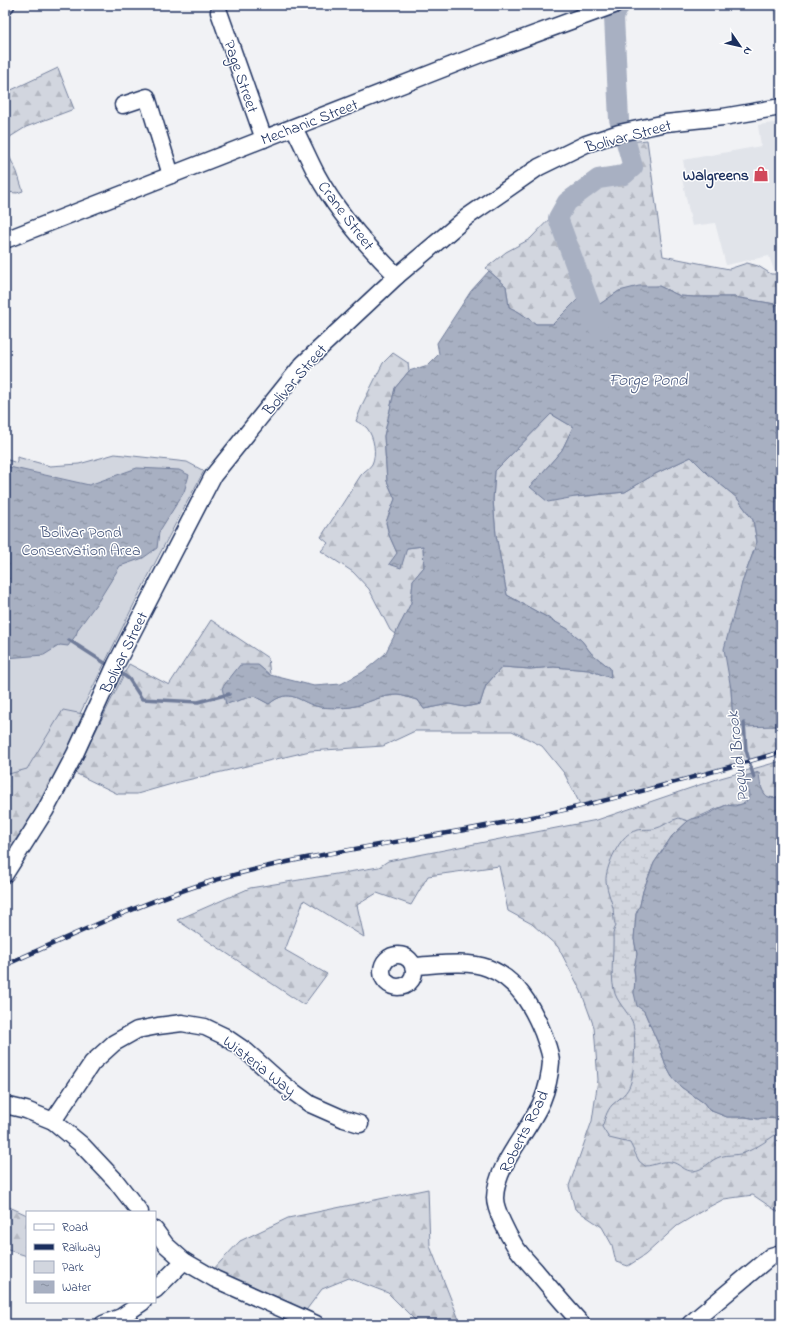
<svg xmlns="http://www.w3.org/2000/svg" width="786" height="1329" font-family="'Indie Flower',sans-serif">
<defs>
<pattern id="forest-firs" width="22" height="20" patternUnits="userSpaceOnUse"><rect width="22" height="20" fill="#d2d6df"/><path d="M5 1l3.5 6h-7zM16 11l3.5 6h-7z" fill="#b4b8c2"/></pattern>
<pattern id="wetland-marsh" width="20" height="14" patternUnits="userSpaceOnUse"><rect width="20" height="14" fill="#d2d6df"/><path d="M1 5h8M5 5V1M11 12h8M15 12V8" fill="none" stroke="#b4b8c2"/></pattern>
<pattern id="water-ripples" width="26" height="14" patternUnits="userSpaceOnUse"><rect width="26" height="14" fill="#a8b0c2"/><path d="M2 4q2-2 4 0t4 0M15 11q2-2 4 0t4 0" fill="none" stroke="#8890a1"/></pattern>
</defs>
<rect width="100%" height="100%" fill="#f1f2f5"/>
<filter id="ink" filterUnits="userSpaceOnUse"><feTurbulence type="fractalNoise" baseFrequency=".025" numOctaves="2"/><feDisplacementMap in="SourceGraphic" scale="8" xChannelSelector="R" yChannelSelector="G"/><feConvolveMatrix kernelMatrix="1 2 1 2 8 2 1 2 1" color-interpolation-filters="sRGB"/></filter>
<g filter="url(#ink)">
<g fill="#e1e4ea">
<polygon points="772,5 781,5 781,20 777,21"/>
<polygon points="781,122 781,268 774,270 769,256 726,265 715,223 692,226 681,174 685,172 683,160 761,146 758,125"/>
</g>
<path fill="#d2d6df" stroke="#76829e" d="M115,454L187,462L204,471C142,583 88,698 32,812L5,820V459L17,463V457L50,466L79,464Z"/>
<g fill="url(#forest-firs)" stroke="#76829e">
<polygon points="58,68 74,109 26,127 10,137 6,150 17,172 23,191 17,193 5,192 5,93"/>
<polygon points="647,140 663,256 729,269 747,263 758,266 771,274 781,274 781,305 734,297 694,297 680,296 659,286 619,291 600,304 578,300 553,324 536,324 519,312 509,307 506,286 486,268 506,252 530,239 556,212 571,193 607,172 628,165 620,143"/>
<path d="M393,353L408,363L409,371L395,388L384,436L387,481L395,499L386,523L389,535L397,553L407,548L423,546L424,567L413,580L411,603L396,635L390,630L369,589L353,572L321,551L328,543L321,537L361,475C364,471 370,468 372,464C377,454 374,437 367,428C364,425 359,423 356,421L363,403L383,363Z"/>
<path d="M551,414L573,427L562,450L530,487L575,497L625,492L655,474L691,457L707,473L737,498L753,520L757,542L742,583L731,689L733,723L778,726L781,724V752L709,773L581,806L564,773L542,746L512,731H415L383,746L310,751L179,782L137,794H118L75,773L129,664L169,685L211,620L268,658L270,675L258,665L226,704L254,696L269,704C291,686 299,703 320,707C328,708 344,708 351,707C366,704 381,695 397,695C403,695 411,699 418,700L424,709L449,704L465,707L480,704L486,685L502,667L530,669L554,667L589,670L611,678L610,668L591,653L582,641L568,629L507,595L496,535L493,500L495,471Z"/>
<polygon points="63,710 88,715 38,809 5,854 5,775 27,769"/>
<path d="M781,761V795L777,798L768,797L764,794L760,785L745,776C746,783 752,794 748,800C742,808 731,803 724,806C713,809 704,816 692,819L672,1077L781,1119V1214L753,1195L724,1199L707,1208L677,1226L645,1255L628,1266L616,1262L612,1245L602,1227L575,1209L569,1186L592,1121L598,1080L594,1027L581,991L558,947L532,924L508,911L499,866L428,876L411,905L377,893L357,905L364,937L304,900L285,950L327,974L304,1005L177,920L250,888L379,867L388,861L597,820L717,779Z"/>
<polygon points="428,1189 430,1246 460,1322 458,1324 419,1324 388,1293 349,1278 322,1289 301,1317 208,1275 240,1241 288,1218"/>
<polygon points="5,1205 27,1215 27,1256 5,1249"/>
</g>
<path fill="url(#wetland-marsh)" stroke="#76829e" d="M679,818L688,821L672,836L654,863L643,891L640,905L636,914L634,939L637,954L634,969L635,978L634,993L644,1011L661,1050L665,1064L672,1077L681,1087L704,1103L709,1110L727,1117H745L758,1119L762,1118L781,1119V1131C769,1139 757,1148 744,1153C735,1156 725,1154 717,1158C708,1162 704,1170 693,1171C685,1172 679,1163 671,1162C662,1160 654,1166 645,1166L639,1161L630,1143L609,1138L602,1127C605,1119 606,1112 612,1105C620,1098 628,1093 631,1082C634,1070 637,1033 632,1021C627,1011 616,1001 614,990C610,973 614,952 613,934L614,930L616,926C613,920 614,914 613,908C611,899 607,891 606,881C605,869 618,840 630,833C639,828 645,830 654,829C663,827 670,820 679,818Z"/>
<g fill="url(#water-ripples)" stroke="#707c9a">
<path d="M489,271L506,286L509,307L519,312L536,324H553L578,299L600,304L619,291L639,286H659L680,296L694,297H734L781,305V724L778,726L742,727L733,723L731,689L724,649L742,583L757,542L753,520L737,498L707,473L691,457L655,474L625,492L575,497L548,502L530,487L562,450L573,427L551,414L495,471L493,500L496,535L507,595L568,629L582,641L591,653L610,668L611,678L589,670L554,667L530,669L502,667L486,685L480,704L465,707L449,704L424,709L418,700C411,699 403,695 397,695C381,695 366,704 351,707C344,708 328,708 320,707C299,703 291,686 269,704L254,696L226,704L222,688L240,665H258L270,675L314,686L341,684L363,672L385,654L411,603L413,580L424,567L423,546L407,548L401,568L389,564L397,553L389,535L386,522L395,499L387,481L384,436L395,388L409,371L428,365L439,354L437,343L471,291Z"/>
<polygon points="5,466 89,485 137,468 179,470 189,475 184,492 159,532 157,548 143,558 120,566 99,600 78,629 76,635 68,646 60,645 44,655 5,658"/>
<path d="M759,772C760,785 763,805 781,795V1119L762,1118L758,1119L745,1117H727L709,1110L704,1103L681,1087L672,1077L665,1064L661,1050L644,1011L637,1006L634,993L635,978L634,969L637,954L634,939L636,914L640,905L643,891L654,863L672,836L688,821L692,819L702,817L726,805L735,806L745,803L748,799L749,795L745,776Z"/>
</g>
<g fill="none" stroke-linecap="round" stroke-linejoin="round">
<g stroke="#707c9a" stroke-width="3.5">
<polyline points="69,640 111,667"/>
<polyline points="118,671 129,679 142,699 198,702 229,694"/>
<polyline points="744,723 746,750 754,778"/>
</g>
<g stroke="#a8b0c2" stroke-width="20">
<polyline points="619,120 614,17 620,5"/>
<polyline points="598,327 558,218 567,202 598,179 624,175 633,167 626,142"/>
</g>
<defs>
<g id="minor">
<polyline points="5,6 6,5"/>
<polyline points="219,12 264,139"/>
<polyline points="123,105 147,97 171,175"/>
<path d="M294,128C302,143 309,160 317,175C337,212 367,246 397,276"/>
<polyline points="5,240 478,55 614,5"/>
<polyline points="5,874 45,811 75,754 116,664 213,476 303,364 397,276 467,217 539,167 586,144 619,133 666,123 723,117 781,107"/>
<circle cx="398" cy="971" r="16"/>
<path d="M413,966C436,965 467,960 488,968C517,979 532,1006 543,1033C546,1042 551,1053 551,1062C550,1075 547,1089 542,1101C529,1132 496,1164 495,1198C495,1210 508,1235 515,1246C521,1255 529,1263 536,1271C551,1289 566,1307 582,1324"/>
<polyline points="5,1105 26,1110 53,1121 82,1145 115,1180 140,1212"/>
<polyline points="53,1121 92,1063 114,1043 137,1030 158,1026 182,1023 205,1027 224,1036 246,1051 284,1085 310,1104 344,1119 360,1124"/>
<polyline points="155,1230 166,1245 184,1261 215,1279 316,1324"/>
<polyline points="155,1290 184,1261"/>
<polyline points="103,1324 121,1317 143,1302"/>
<polyline points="690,1324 771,1256 781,1253"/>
</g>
</defs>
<use href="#minor" stroke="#1b2f5e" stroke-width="19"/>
<use href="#minor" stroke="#fff" stroke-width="16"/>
<defs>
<path id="rail" d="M5,965C73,935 140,903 212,881C306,853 406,842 502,823C596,805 689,779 781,752"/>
</defs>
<use href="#rail" stroke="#1b2f5e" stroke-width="4.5"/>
<use href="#rail" stroke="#fff" stroke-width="3" stroke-dasharray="9" stroke-linecap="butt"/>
</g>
</g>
<defs>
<symbol id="shop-bare" viewBox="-9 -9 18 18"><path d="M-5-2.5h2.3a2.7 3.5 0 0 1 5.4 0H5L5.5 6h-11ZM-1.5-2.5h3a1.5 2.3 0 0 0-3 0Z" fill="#d1495b" stroke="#fff" stroke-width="2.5" paint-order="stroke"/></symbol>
</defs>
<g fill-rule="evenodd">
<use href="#shop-bare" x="750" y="163" width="22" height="22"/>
</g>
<g text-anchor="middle" stroke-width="3" stroke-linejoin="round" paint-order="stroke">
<g font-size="16" fill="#1b2f5e" stroke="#fff">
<text transform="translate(242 76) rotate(71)" y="6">Page Street</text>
<text transform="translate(309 121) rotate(-21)" y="6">Mechanic Street</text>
<text transform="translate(628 135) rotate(-15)" y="6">Bolivar Street</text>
<text transform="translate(347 215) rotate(53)" y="6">Crane Street</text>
<text transform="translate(294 379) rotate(-49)" y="6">Bolivar Street</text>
<text transform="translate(123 652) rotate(-64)" y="6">Bolivar Street</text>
<text transform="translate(260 1065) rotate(38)" y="6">Wisteria Way</text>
<text transform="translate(523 1131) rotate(-63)" y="6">Roberts Road</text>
</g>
<g font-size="16" font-weight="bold" fill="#1b2f5e" stroke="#fff" text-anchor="end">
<text x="749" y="180">Walgreens</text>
</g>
<g font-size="16" fill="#49597e" stroke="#fff">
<text x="81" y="537">Bolivar Pond<tspan x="81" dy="18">Conservation Area</tspan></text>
</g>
<g font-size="17" font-style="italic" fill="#4c5c81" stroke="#fff">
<text x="648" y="385">Forge Pond</text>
<text transform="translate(737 757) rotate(-97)" y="6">Pequid Brook</text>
</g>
</g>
<rect width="786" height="1329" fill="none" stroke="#fff" stroke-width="20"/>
<rect x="10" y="10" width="766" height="1309" fill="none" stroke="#1b2f5e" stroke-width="1.5" filter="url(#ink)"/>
<rect x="26" y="1211" width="130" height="92" fill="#ffffff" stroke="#a4acbf"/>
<rect x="34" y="1224" width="20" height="6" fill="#ffffff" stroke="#a4acbf"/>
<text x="62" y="1231" font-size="12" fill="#1b2f5e">Road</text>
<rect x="34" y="1244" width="20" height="6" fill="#1b2f5e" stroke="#a4acbf"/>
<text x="62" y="1251" font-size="12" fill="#1b2f5e">Railway</text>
<rect x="34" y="1261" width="20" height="12" fill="#d2d6df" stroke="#a4acbf"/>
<text x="62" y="1271" font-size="12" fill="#1b2f5e">Park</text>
<rect x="34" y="1281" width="20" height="12" fill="url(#water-ripples)" stroke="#a4acbf"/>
<text x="62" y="1291" font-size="12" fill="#1b2f5e">Water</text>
<g transform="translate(740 46) rotate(124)" stroke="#ffffff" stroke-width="3" paint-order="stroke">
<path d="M0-3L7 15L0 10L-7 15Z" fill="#1b2f5e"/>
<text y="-6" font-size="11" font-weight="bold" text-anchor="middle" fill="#1b2f5e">N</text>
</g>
</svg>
